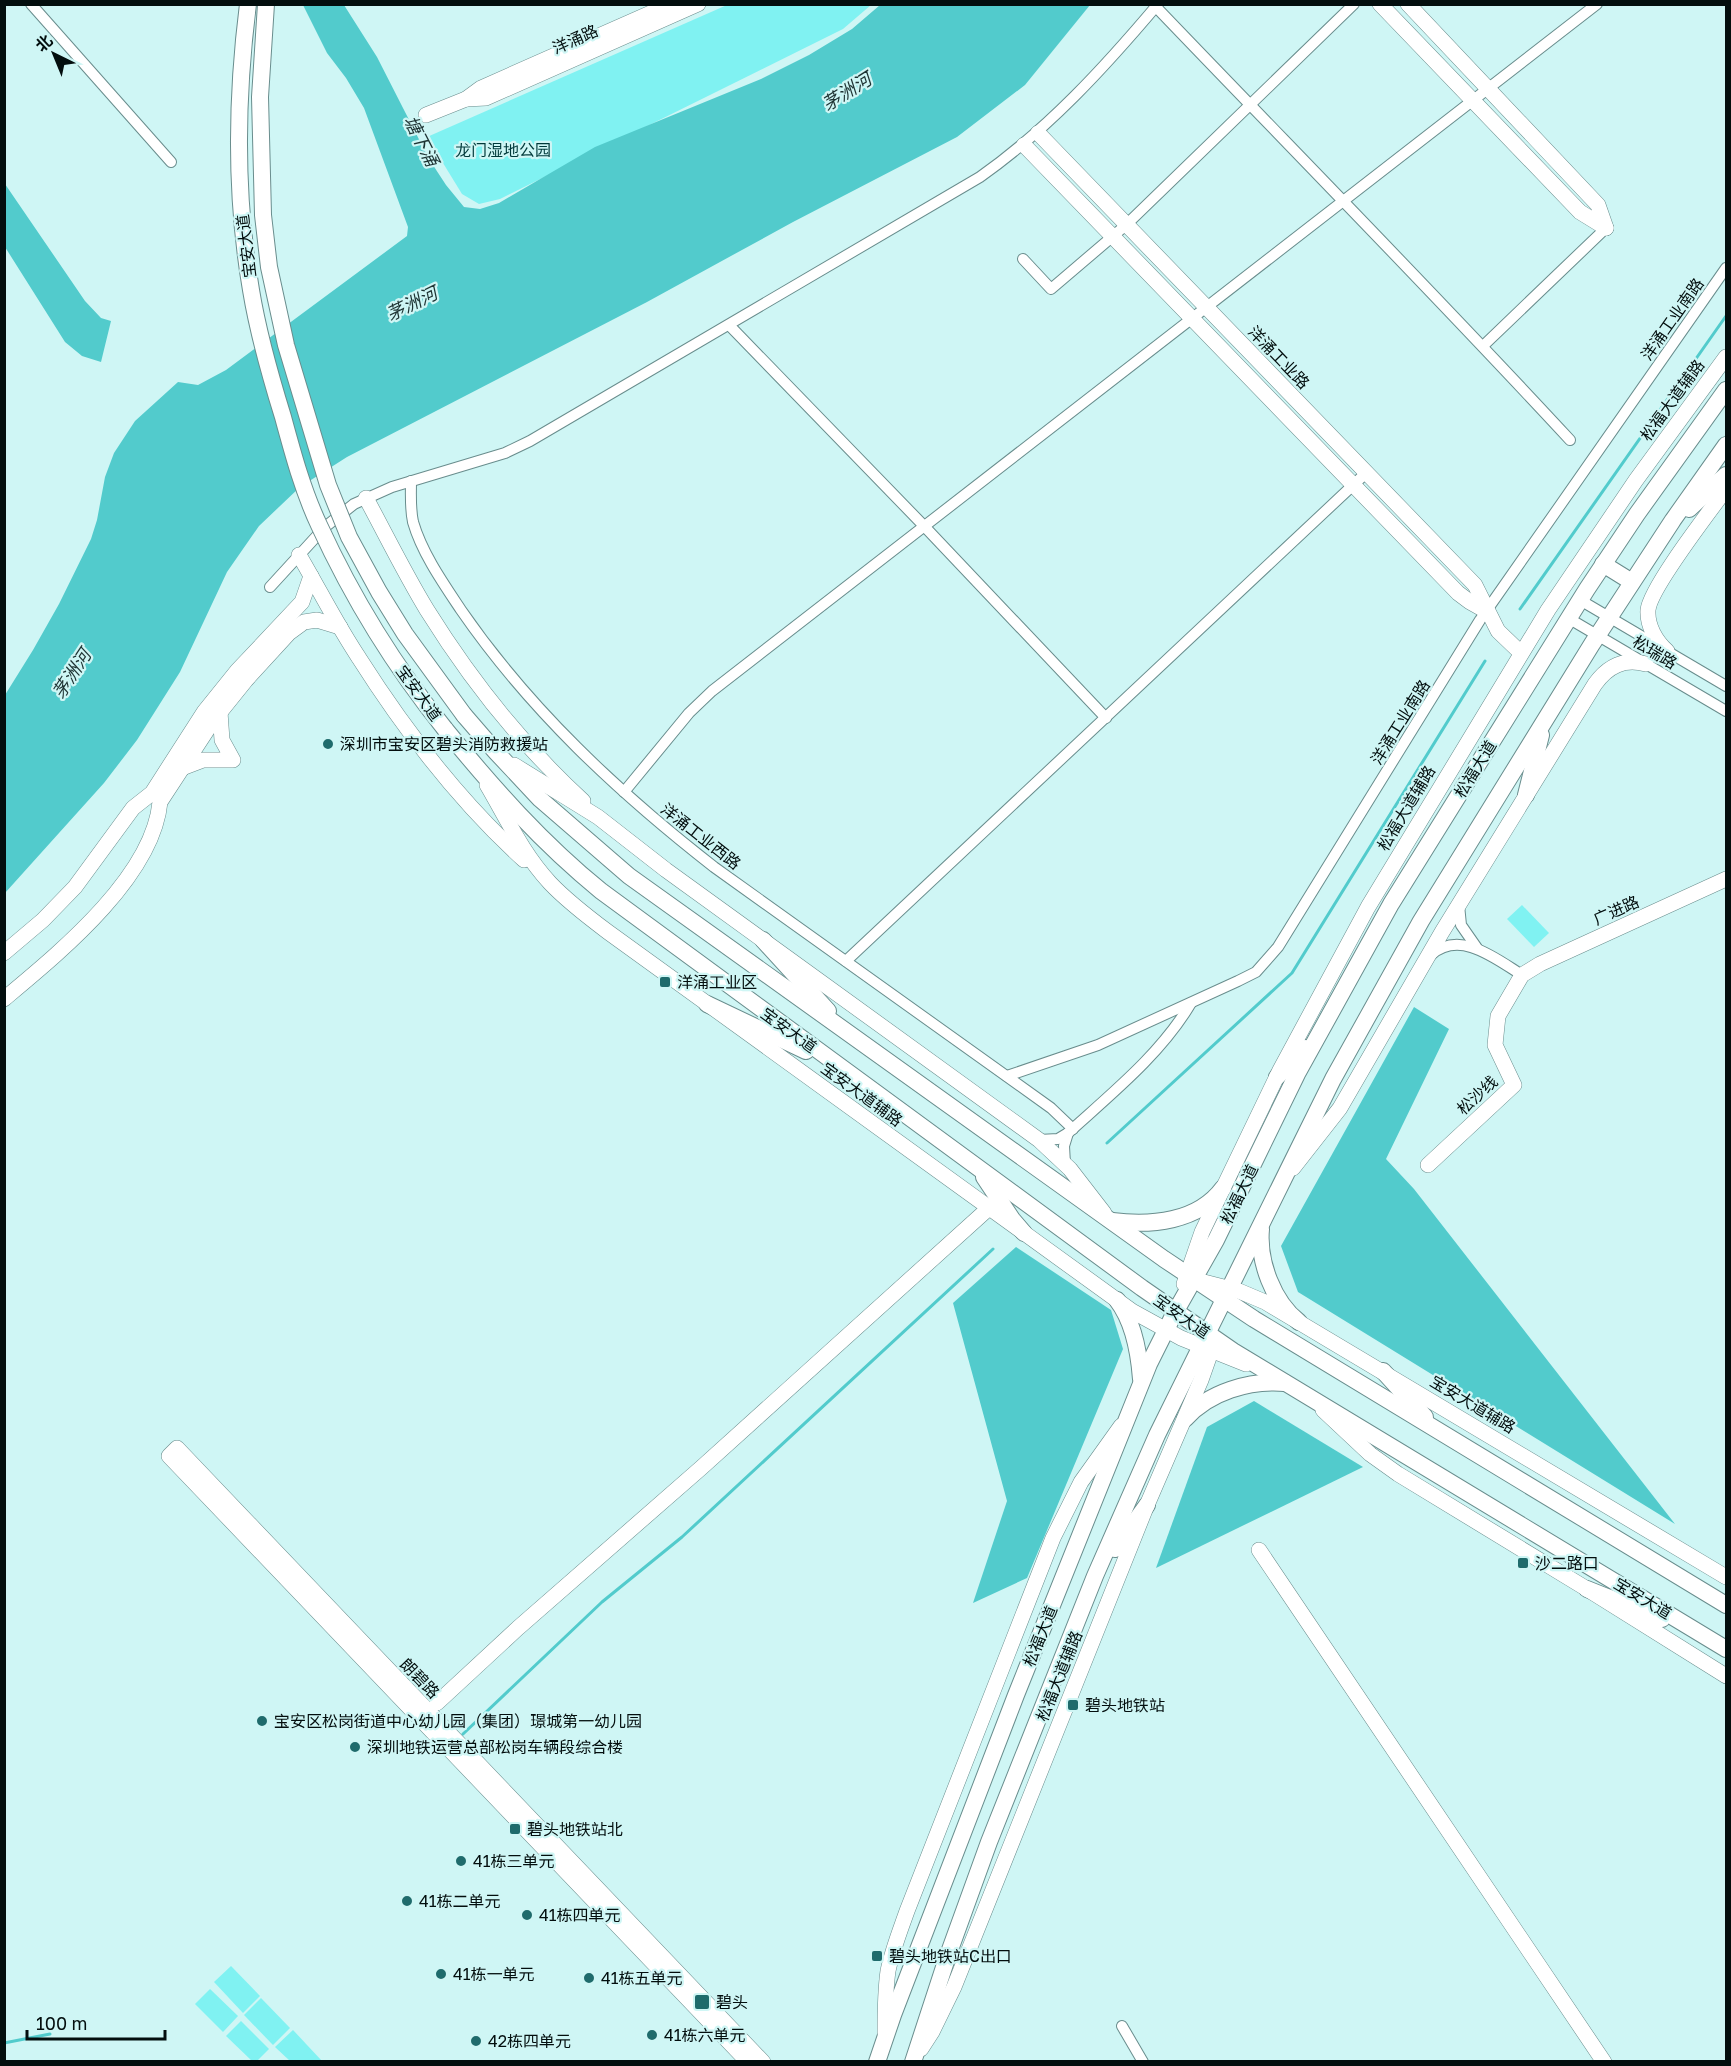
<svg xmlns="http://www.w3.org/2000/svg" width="1731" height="2066" font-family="'Golos Text','Noto Sans SC',sans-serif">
<rect width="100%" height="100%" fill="#cff6f5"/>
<g fill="#80f2f2">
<polygon points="727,5 871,5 843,29 500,199 479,204 462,194 427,137"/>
<polygon points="1522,905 1549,933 1534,947 1507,919"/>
<polygon points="231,1966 260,1996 243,2013 214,1982"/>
<polygon points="210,1989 238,2016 223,2032 195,2004"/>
<polygon points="261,1998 290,2028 273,2045 244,2015"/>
<polygon points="241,2021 269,2049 257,2061 252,2061 226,2036"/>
<polygon points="293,2030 322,2061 290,2061 275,2047"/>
</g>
<g fill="#52cbcc">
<polygon points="303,5 344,5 377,57 429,159 446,185 464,207 480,209 499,203 595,147 761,79 809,55 852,29 880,5 1090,5 1025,85 957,137 793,222 647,302 347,457 300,487 259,526 227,572 180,672 137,740 104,783 5,893 5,695 33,650 59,604 91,539 97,520 105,477 114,453 135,421 178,382 198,385 226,370 407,236 408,227 364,108 346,78 327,53"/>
<polygon points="5,184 85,301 101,318 111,321 101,362 82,356 65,342 5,247"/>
<polygon points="1414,1007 1449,1029 1386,1159 1414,1189 1675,1524 1298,1292 1281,1246"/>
<polygon points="1016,1247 1111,1310 1123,1349 1027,1578 973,1603 1007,1501 953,1303"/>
<polygon points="1254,1401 1363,1467 1156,1568 1207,1427"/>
</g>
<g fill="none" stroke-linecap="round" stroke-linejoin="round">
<g stroke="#52cbcc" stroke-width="3">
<polyline points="1520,609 1726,316"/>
<polyline points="1107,1143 1292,973 1485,661"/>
<polyline points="463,1734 602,1602 682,1537 993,1249"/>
<polyline points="4,2043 50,2034"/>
</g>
<defs>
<g id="street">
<polyline points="31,4 171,162"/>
<path d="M1156,7C1294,151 1434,293 1570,440"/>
<polyline points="1023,259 1051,289 1126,225 1354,4"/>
<polyline points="729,325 924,526 1106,718"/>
<polyline points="1483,346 1606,228"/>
<path d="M411,481C411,494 410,508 413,522C422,553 443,583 461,610C530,710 618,792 714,867L1051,1108L1073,1129"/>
<path d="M270,587L325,527L354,504L392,487L505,453L530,441L980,177C1048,129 1104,68 1158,4"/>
<polyline points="1580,600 1726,686"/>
<polyline points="1568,618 1726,711"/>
<polyline points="624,792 689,713 712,691 1597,4"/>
<polyline points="1459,905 1461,925 1477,948"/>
<path d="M1431,955C1460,929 1496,959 1522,975"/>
<polyline points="846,961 1366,473"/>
<polyline points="1007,1076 1098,1045 1238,981 1256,972 1278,947 1480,620 1726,268"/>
<path d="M1039,1140L1058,1139L1068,1133C1111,1094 1161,1054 1191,1003"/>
<polyline points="1065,1164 1064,1146 1068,1133"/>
<polyline points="1122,2026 1143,2062"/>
</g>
<g id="secondary">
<polyline points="1380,4 1580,212 1606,228"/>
<polyline points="1408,4 1598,205 1606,228"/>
<polyline points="466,99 486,98 698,4"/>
<polyline points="426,115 466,99 481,88 671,4"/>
<polyline points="1038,133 1475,585 1498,631 1521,653"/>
<polyline points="1024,145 1458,593 1470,602 1486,611"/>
<path d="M366,498C386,535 405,574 427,610C470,679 523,746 583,801"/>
<path d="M299,555C319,589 337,625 359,658C406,732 459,801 524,860"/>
<path d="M1667,651C1656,641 1647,626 1648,610C1650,588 1710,511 1726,489"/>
<polyline points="514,765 598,817 666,870 1039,1140 1070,1169 1104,1213"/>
<polyline points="182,768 203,760 233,760 222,740 220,712"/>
<path d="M487,785C507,819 523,854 550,883C567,901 588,917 608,932L1132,1311L1181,1338L1246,1364"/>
<polyline points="4,953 43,920 75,887 133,808 152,793 204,712 237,671 302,602 311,576"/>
<path d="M4,999C59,953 153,877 160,802L213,721L246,680L289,633L304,622L317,620L340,627"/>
<polyline points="1428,1165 1514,1085 1495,1045 1498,1016 1522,975 1540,964 1726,879"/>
<path d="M1293,1168L1340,1108L1442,932L1595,684C1608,666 1624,658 1646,664"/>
<polyline points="1200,1281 1239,1291 1265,1302 1726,1577"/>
<polyline points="1184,1284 1202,1232 1280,1070 1368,907 1548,610 1636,480 1726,357"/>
<polyline points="1323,1410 1370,1454 1398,1474 1587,1589 1726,1676"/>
<polyline points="1259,1550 1604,2062"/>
<polyline points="437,1703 518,1628 701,1468 989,1208"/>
<path d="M885,2033C885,2013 885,1992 888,1971C892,1951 900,1931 907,1911L1053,1538L1081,1482L1121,1426"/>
<polyline points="921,2049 932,2032 954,1987 1147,1505 1201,1380 1214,1343"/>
<polyline points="748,2062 169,1456 177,1448 763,2062"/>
</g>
<g id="primary">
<polyline points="1689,509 1726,475"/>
<polyline points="1603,564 1632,582"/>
<polyline points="464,715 496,752 540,799 629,876 1164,1259 1254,1319 1726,1605"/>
<path d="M445,729C493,788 542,843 601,891L1142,1288L1233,1351L1726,1649"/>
<polyline points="1526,795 1541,735"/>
<polyline points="763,940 828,1011"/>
<polyline points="707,1004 806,1051"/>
<polyline points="1277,1077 1305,1048"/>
<polyline points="984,1177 1012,1219 1024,1233"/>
<path d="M1112,1221C1151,1226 1198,1222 1223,1188"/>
<path d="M1261,1229C1258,1261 1273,1302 1299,1322"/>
<path d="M1117,1300C1134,1322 1139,1352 1141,1379"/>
<polyline points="1383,1371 1425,1417"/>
<path d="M1185,1419C1209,1392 1249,1380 1285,1383"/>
<polyline points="1115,1549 1147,1505"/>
<polyline points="1587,1589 1662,1619"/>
<polyline points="877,2062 893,2015 1016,1695 1149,1364 1173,1316 1216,1240 1297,1074 1391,904 1587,589 1637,514 1726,390"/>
<polyline points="913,2062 947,1958 989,1842 1095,1576 1157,1435 1333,1079 1421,921 1592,644 1673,520 1726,445"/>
</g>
</defs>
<use href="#street" stroke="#698d8d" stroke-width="12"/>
<use href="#secondary" stroke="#698d8d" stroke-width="16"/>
<use href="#primary" stroke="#698d8d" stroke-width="18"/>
<use href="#street" stroke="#fff" stroke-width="10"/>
<use href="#secondary" stroke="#fff" stroke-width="15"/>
<use href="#primary" stroke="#fff" stroke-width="16"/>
<defs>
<g id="primary-bridge">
<path d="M248,4C236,99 235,196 251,290C258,333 270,375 283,417C293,454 303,491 319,525C352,597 395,667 445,729"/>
<polyline points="266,4 260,97 263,215 269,267 286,345 328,485 349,537 379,592 405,634 464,715"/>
</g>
</defs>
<use href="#primary-bridge" stroke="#698d8d" stroke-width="18" stroke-linecap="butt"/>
<use href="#primary-bridge" stroke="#fff" stroke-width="16"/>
</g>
<g fill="#1f6b6c" stroke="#cff6f5" stroke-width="2">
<circle cx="328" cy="744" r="6"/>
<rect x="659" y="976" width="12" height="12" rx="3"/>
<rect x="1517" y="1557" width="12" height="12" rx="3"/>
<rect x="1067" y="1699" width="12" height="12" rx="3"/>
<circle cx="262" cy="1721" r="6"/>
<circle cx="355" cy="1747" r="6"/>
<rect x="509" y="1823" width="12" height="12" rx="3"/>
<circle cx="461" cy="1861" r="6"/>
<circle cx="407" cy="1901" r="6"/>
<circle cx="527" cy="1915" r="6"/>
<rect x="871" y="1950" width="12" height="12" rx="3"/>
<circle cx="441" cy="1974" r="6"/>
<circle cx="589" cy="1978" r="6"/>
<rect x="694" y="1994" width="16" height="16" rx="3"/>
<circle cx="652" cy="2035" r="6"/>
<circle cx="476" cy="2041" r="6"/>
</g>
<g text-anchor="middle" stroke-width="4.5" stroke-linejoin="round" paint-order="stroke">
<g font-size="16" fill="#030e0e" stroke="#cff6f5">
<text transform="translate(575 39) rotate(-24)" y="6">洋涌路</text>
<text transform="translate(246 246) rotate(-97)" y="6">宝安大道</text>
<text transform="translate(1672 319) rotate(-55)" y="6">洋涌工业南路</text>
<text transform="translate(1279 357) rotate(46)" y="6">洋涌工业路</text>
<text transform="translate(1672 400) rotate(-54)" y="6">松福大道辅路</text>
<text transform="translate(1655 652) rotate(31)" y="6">松瑞路</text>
<text transform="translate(419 693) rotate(54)" y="6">宝安大道</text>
<text transform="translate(1400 722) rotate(-58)" y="6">洋涌工业南路</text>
<text transform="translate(1475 769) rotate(-58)" y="6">松福大道</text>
<text transform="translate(1406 808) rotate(-59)" y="6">松福大道辅路</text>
<text transform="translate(701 836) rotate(38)" y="6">洋涌工业西路</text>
<text transform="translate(1616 910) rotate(-24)" y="6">广进路</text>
<text transform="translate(789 1030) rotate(36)" y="6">宝安大道</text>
<text transform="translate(862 1094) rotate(36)" y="6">宝安大道辅路</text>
<text transform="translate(1477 1095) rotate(-43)" y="6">松沙线</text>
<text transform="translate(1239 1194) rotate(-64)" y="6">松福大道</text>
<text transform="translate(1182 1316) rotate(35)" y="6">宝安大道</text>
<text transform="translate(1473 1404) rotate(31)" y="6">宝安大道辅路</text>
<text transform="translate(1643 1598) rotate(31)" y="6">宝安大道</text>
<text transform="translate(1040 1636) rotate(-68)" y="6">松福大道</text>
<text transform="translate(1059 1676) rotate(-68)" y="6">松福大道辅路</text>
<text transform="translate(420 1678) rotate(46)" y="6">朗碧路</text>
</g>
<g font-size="16" fill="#00393a" stroke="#cff6f5">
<text x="503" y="156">龙门湿地公园</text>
</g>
<g font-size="16" fill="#030e0e" stroke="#cff6f5" text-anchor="start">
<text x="340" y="750">深圳市宝安区碧头消防救援站</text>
<text x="677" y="988">洋涌工业区</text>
<text x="1535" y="1569">沙二路口</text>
<text x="1085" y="1711">碧头地铁站</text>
<text x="274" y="1727">宝安区松岗街道中心幼儿园（集团）璟城第一幼儿园</text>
<text x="367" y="1753">深圳地铁运营总部松岗车辆段综合楼</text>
<text x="527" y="1835">碧头地铁站北</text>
<text x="473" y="1867">41栋三单元</text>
<text x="419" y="1907">41栋二单元</text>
<text x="539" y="1921">41栋四单元</text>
<text x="889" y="1962">碧头地铁站C出口</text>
<text x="453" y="1980">41栋一单元</text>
<text x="601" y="1984">41栋五单元</text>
<text x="716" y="2008">碧头</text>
<text x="664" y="2041">41栋六单元</text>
<text x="488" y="2047">42栋四单元</text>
</g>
<g font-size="18" font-style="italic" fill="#1d3232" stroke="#cff6f5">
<text transform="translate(847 92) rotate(-32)" y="6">茅洲河</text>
<text transform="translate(421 141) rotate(63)" y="6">塘下涌</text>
<text transform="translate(412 304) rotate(-26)" y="6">茅洲河</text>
<text transform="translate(72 674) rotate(-57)" y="6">茅洲河</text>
</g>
</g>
<rect width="1731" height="2066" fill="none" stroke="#030e0e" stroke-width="12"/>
<g transform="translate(54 54) rotate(317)" stroke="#cff6f5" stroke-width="4.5" paint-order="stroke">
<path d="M0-4.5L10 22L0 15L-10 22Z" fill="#030e0e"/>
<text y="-9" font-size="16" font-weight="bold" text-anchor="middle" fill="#030e0e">北</text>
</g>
<path d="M27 2030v9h138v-9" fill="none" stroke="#030e0e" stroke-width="3"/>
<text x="36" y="2030" font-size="18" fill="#030e0e" stroke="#cff6f5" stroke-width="4.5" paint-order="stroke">100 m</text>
</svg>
